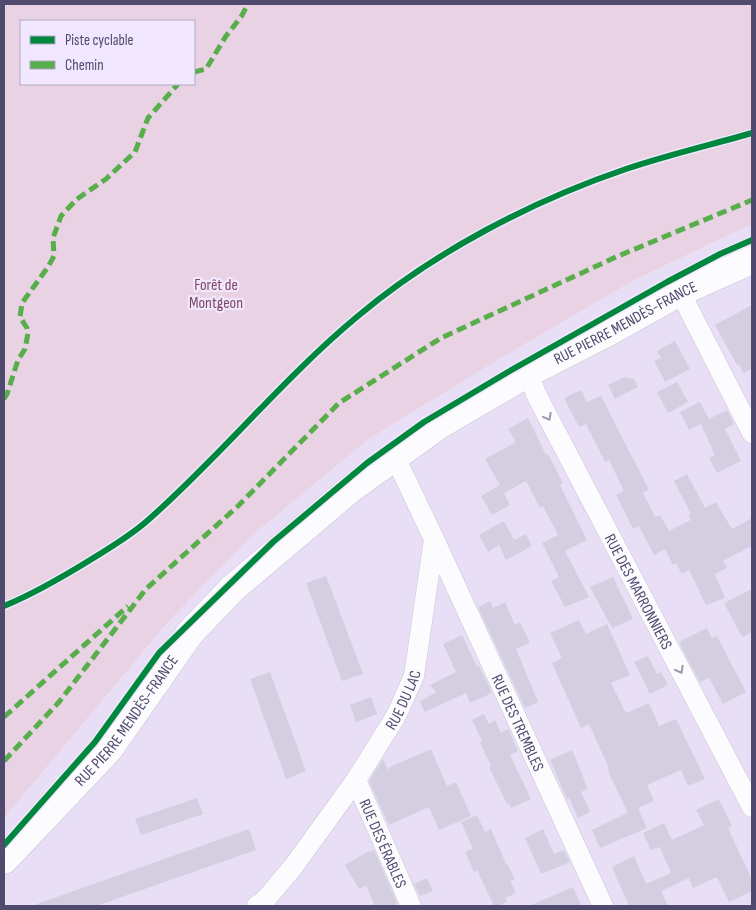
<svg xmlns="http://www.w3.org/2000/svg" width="756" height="910" font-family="'Sofia Sans Condensed',sans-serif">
<rect width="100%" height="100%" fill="#ede7f4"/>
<polygon fill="#e8def5" points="752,225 752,906 4,906 4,818 167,623 249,538 370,438 499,359 634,280 739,230"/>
<path fill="#e9d2e4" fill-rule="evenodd" d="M4,4H752V225L739,230L634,280L499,359L370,438L249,538L167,623L4,818ZM21,21H194V84H21Z"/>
<g fill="#d4cfe0">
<polygon points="752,305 752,369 743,373 739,364 737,365 715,325"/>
<polygon points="675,341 690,369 665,382 654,361 661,358 657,351"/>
<polygon points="625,377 634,379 638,387 615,399 608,385"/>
<polygon points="677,382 688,402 668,413 657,392"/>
<polygon points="581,390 587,402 601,396 649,490 643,493 655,517 660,515 669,531 691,520 688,516 691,514 674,481 687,474 705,508 716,502 732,529 752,518 752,546 723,561 727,568 715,574 725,598 706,605 689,570 682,574 676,563 673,565 665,549 654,555 639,526 633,529 616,495 624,491 609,460 605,462 586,424 579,427 564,398"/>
<polygon points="700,402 709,419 727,410 734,424 725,429 741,461 717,473 709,458 715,455 701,424 706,421 689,430 680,412"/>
<polygon points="528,418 546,455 548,454 563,483 560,485 587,540 565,551 589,597 565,607 551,581 559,577 542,543 558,535 543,506 540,508 526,481 504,493 510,505 492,515 481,496 500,485 485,459 516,442 508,429"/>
<polygon points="504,521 514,540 526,534 532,546 506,560 499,545 488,552 479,535"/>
<polygon points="326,576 363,674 342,681 306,583"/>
<polygon points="613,577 633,619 612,628 590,587"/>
<polygon points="752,589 752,632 742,637 724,603"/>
<polygon points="490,601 493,608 505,602 515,625 520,622 530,643 516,649 538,702 525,708 478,607"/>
<polygon points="579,620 586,634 607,624 630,675 611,683 626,713 649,703 659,726 676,719 705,779 688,786 681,770 647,785 654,801 638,808 647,828 600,848 592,830 629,812 628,813 607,769 609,768 589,724 581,728 552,663 562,658 550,633"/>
<polygon points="707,628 712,638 717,636 746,692 723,704 709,678 700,682 679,642"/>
<polygon points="462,635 477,667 479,666 492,693 470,703 466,693 425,712 420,702 436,692 430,685 456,672 443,644"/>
<polygon points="648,656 657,674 661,672 668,685 650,694 634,662"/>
<polygon points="270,672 306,771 286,779 250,679"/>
<polygon points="371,697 377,714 356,722 350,705"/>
<polygon points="484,714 489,724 495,720 501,733 508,729 518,751 510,755 531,799 511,808 509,803 507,804 489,767 491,766 480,743 482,741 472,720"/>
<polygon points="431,749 447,786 456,782 471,816 439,830 429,807 389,825 370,783 370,780 383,759 388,770 390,767"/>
<polygon points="572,750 588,789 581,792 590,812 578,818 569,798 567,799 550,760"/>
<polygon points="197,798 203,814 141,835 135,819"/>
<polygon points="719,799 732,826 728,828 752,880 752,891 729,902 717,877 693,888 689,878 661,891 668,906 629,906 612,867 634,856 646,884 671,873 660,847 651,850 643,833 664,823 672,840 704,825 696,810"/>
<polygon points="477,815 485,832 491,829 507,866 508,865 515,879 510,881 516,893 505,898 507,901 499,906 494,906 477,870 474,872 465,852 473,849 461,822"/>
<polygon points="249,829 256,850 96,906 37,906 37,904"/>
<polygon points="543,829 554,854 564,850 570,862 541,874 525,838"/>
<polygon points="374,850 397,903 393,906 375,906 366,885 359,889 345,865 369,851 370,852"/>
<polygon points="427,878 433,891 420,896 414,884"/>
<polygon points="573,887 581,906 529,906"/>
</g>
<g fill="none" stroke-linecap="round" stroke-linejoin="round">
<defs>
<g id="minor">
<polyline points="680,292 752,433"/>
<path id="s1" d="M528,373L537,396L752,807"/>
<path id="s2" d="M434,539L603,906"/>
<path id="s3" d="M356,780L411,906"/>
<path id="s4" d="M257,906L266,899L293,867L356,780L396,716L414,676L434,539L395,457"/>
</g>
<g id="secondary">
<path id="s5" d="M4,860L109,749L190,633L232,589L349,490L439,425L528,373L608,332L680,292L752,260"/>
</g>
</defs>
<use href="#minor" stroke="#cac5d5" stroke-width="21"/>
<use href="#secondary" stroke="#c9c3d4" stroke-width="29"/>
<use href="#minor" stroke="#fcfbfd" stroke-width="20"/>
<use href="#secondary" stroke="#fcfbfd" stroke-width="28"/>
<g stroke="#57ae4b" stroke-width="5" stroke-dasharray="10 5" stroke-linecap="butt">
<polyline points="194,72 206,69 226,36 241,17 248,4"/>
<polyline points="4,399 7,394 18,360 25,349 28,333 27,328 20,317 22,303 48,267 54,256 53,238 61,216 77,199 106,179 135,152 148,118 178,84"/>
<polyline points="4,717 128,606"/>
<polyline points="4,761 59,702 146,589 238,506 339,403 441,338 616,257 752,200"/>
</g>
<defs>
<g id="cycleway">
<path d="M4,606C36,593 66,575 95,557C113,546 131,535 147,521C221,456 282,379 358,316C434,252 532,201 626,169C667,155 710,145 752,133"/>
<polyline points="4,845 95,742 159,653 273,542 367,463 424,422 508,372 667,282 720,254 752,240"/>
</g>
</defs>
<use href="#cycleway" stroke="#f1e7fe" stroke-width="9"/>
<use href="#cycleway" stroke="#00873e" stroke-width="6"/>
</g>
<defs><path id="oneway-chevron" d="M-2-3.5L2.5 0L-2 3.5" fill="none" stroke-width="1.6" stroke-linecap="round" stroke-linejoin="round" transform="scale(1.25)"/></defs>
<g stroke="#9e9aaf">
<use href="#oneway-chevron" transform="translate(548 417) rotate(62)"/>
<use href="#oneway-chevron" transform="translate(680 670) rotate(62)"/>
</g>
<g text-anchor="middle" stroke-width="4.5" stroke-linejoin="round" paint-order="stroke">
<g font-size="16" fill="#7f4962" stroke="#f1e7fe">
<text x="216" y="290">Forêt de<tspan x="216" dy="18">Montgeon</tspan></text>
</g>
<g font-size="16" fill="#514a6f" stroke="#f1e7fe">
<text dy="6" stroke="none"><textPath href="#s5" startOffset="832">RUE PIERRE MENDÈS-FRANCE</textPath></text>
<text dy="6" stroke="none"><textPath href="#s1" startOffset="245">RUE DES MARRONNIERS</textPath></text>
<text dy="6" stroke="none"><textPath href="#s4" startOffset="254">RUE DU LAC</textPath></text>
<text dy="6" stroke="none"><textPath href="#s5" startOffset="186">RUE PIERRE MENDÈS-FRANCE</textPath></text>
<text dy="6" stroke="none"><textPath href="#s2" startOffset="202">RUE DES TREMBLES</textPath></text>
<text dy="6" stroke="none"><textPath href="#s3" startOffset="69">RUE DES ÉRABLES</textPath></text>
</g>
</g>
<rect width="756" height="910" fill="none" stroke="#514a6f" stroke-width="10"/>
<rect x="20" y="20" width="175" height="65" fill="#f1e7fe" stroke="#b1a8c5"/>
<rect x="30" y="36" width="25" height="8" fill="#00873e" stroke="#b1a8c5"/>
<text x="65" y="45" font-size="15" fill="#514a6f">Piste cyclable</text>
<rect x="30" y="61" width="25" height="8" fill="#57ae4b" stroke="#b1a8c5"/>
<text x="65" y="70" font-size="15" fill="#514a6f">Chemin</text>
</svg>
